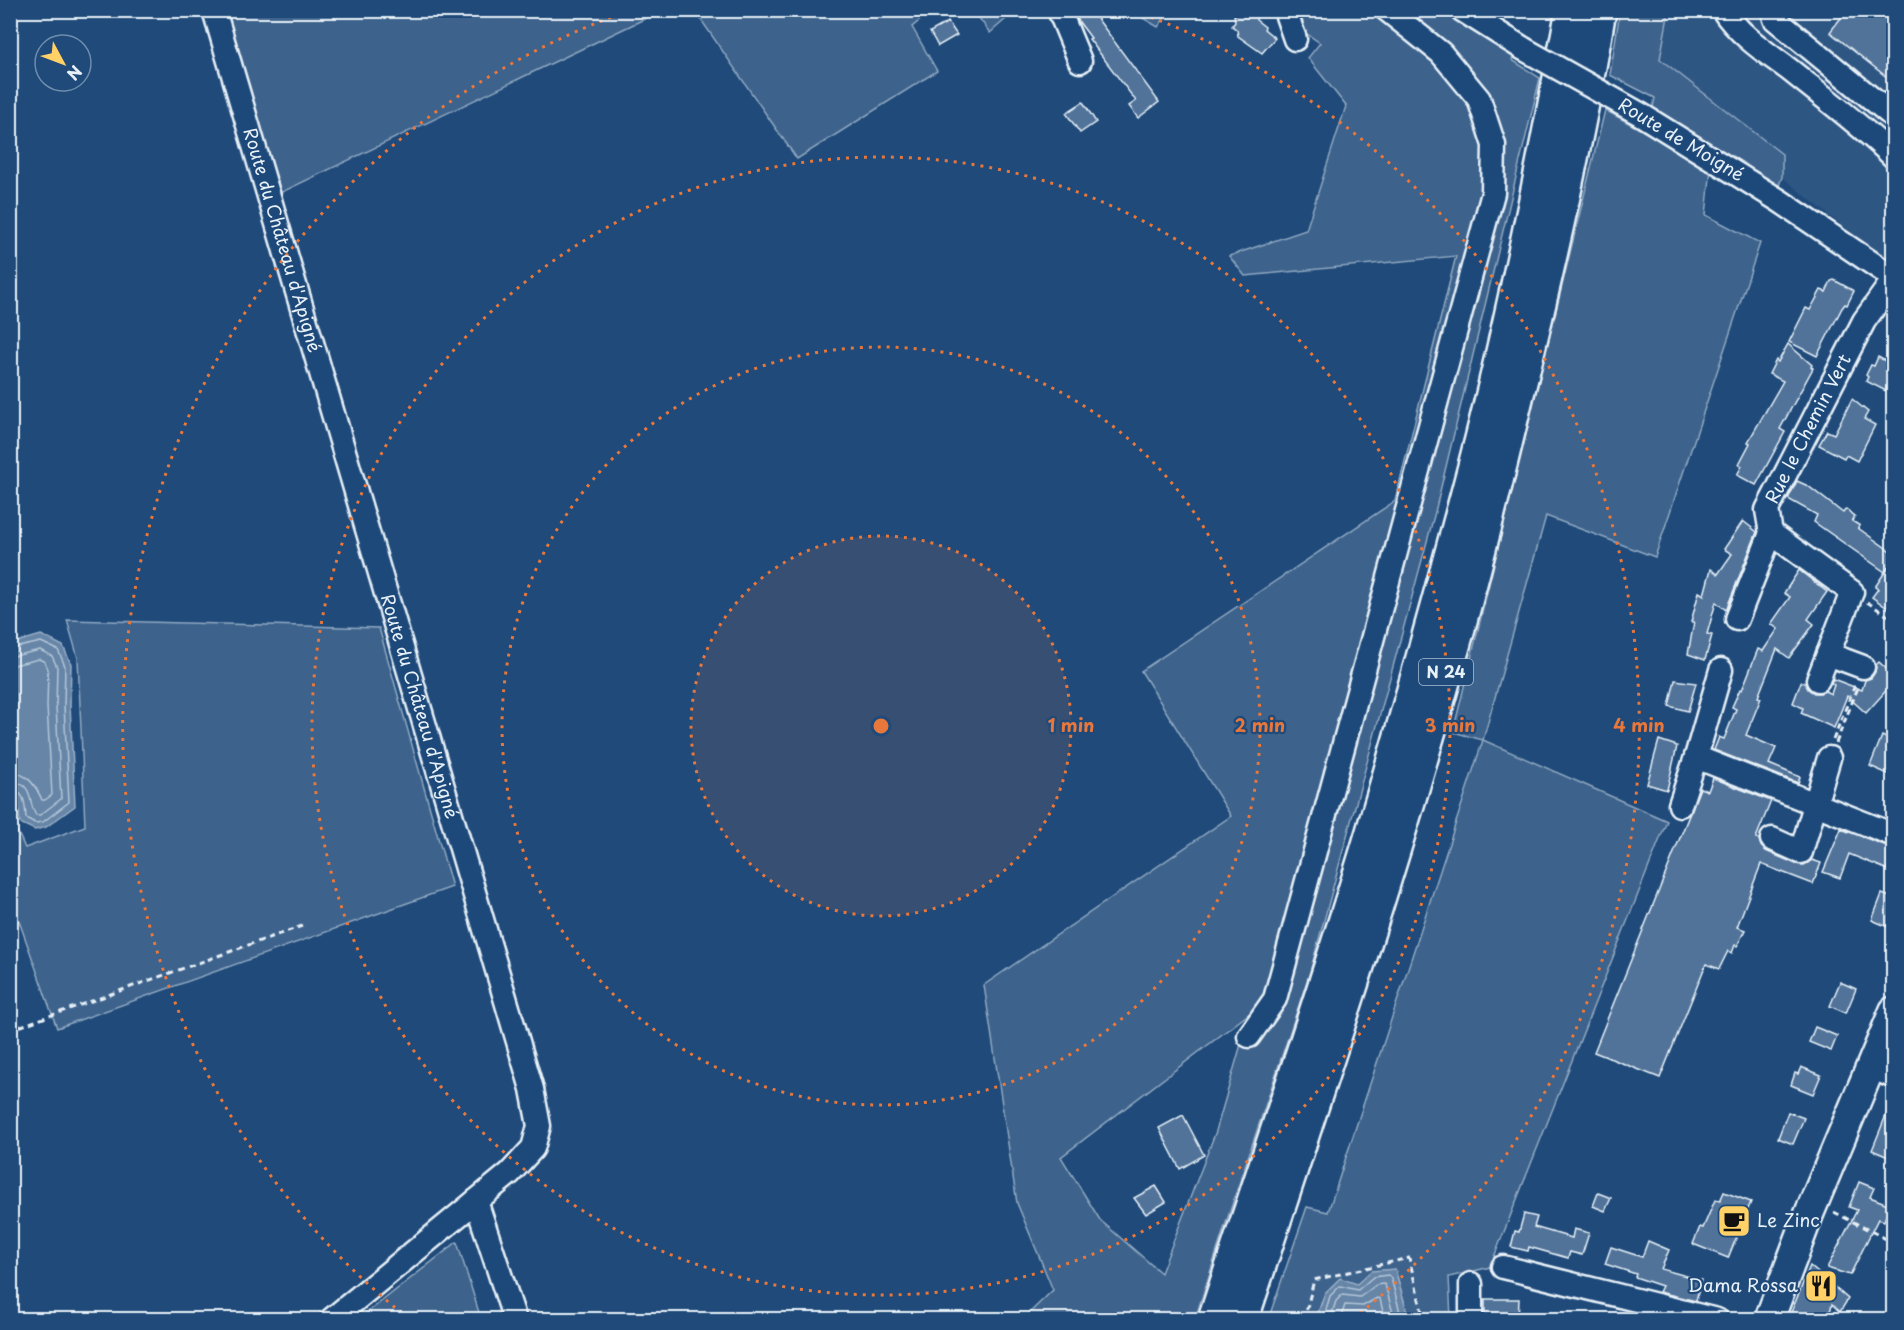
<svg xmlns="http://www.w3.org/2000/svg" width="1904" height="1330" font-family="'Playpen Sans',sans-serif">
<rect width="100%" height="100%" fill="#1f4a7a"/>
<filter id="ink" filterUnits="userSpaceOnUse"><feTurbulence type="fractalNoise" baseFrequency=".0167" numOctaves="2"/><feDisplacementMap in="SourceGraphic" scale="12" xChannelSelector="R" yChannelSelector="G"/><feConvolveMatrix kernelMatrix="1 2 1 2 8 2 1 2 1" color-interpolation-filters="sRGB"/></filter>
<g filter="url(#ink)">
<polygon fill="#2e5683" points="1669,11 1893,11 1893,267 1782,177 1782,154 1660,59"/>
<g fill="#3c628c" stroke="#92aac2" stroke-width="1.5" fill-rule="evenodd">
<polygon points="227,11 227,10 661,11 280,193"/>
<polygon points="695,11 931,11 912,27 937,71 797,159"/>
<polygon points="974,11 1015,11 990,33"/>
<polygon points="1131,11 1170,11 1158,27"/>
<path d="M1274,11H1440L1515,53L1512,60L1540,78L1435,512L1310,972L1225,1226L1195,1319H1023L1053,1290L1017,1203L984,985L1231,816L1141,671L1395,501L1456,256L1245,276L1229,256L1306,230L1346,106L1308,58L1320,43ZM1250,1013L1216,1131L1161,1273L1100,1220L1061,1157Z"/>
<polygon points="1620,11 1669,11 1660,59 1782,154 1782,177 1778,188 1652,111 1655,98 1610,75"/>
<polygon points="1605,110 1711,168 1706,215 1760,243 1655,557 1546,516 1483,740 1667,821 1490,1267 1449,1277 1451,1319 1409,1319 1395,1269 1357,1285 1325,1293 1316,1319 1268,1320 1307,1207 1328,1212 1483,740 1453,732"/>
<polygon points="67,620 379,628 452,887 57,1028 19,921 11,924 10,815 25,848 85,826 78,658"/>
<polygon points="457,1242 481,1319 359,1319"/>
</g>
<g fill="#6685a7" stroke="#9ab0c7" stroke-width="1.5">
<polygon points="41,635 63,646 71,664 70,705 75,806 46,827 35,830 20,823 18,801 11,792 10,644"/>
<polygon points="1395,1269 1409,1319 1316,1319 1325,1293 1340,1278 1357,1284 1371,1271"/>
</g>
<g fill="none" stroke-linecap="round" stroke-linejoin="round">
<g stroke="#b4c6d8" stroke-width="1.5">
<path d="M10,649L41,642L58,650L65,666L64,706L69,802L43,822L35,823L26,818C25,806 26,791 10,789"/>
<path d="M10,657L40,650L52,656L57,667L56,706L61,799L40,815H36C27,804 36,783 10,781"/>
<path d="M10,666L39,659L45,662L48,669L47,706L52,795L45,800H42C36,786 28,773 10,772"/>
<polyline points="1323,1320 1330,1296 1340,1286 1358,1290 1373,1277 1388,1275 1391,1278 1402,1320"/>
<polyline points="1330,1320 1336,1301 1342,1295 1360,1297 1376,1285 1383,1284 1385,1285 1395,1320"/>
<polyline points="1340,1320 1345,1305 1363,1306 1377,1298 1380,1299 1385,1320"/>
</g>
</g>
<g fill="#517399" stroke="#e8f1f8" stroke-width="1.5">
<polygon points="1074,10 1091,10 1159,102 1138,118 1129,106 1136,101 1089,39 1091,38 1079,22"/>
<polygon points="1244,10 1251,16 1256,15 1256,20 1265,27 1264,29 1275,38 1262,53 1238,36 1237,30 1232,26 1235,22 1234,15 1241,14"/>
<polygon points="1847,10 1893,10 1893,82 1830,32"/>
<polygon points="948,22 957,35 938,46 930,32"/>
<polygon points="1083,102 1096,122 1080,133 1066,113"/>
<polygon points="1834,280 1854,291 1847,305 1845,304 1842,308 1817,356 1789,342 1806,308 1810,310 1821,290 1826,292 1831,281"/>
<polygon points="1788,344 1812,365 1811,367 1813,368 1780,429 1785,432 1756,485 1737,475 1742,466 1739,464 1750,443 1748,442 1783,381 1769,374 1776,360 1778,362"/>
<polygon points="1878,357 1887,362 1893,360 1893,376 1886,391 1866,381 1868,377 1866,375 1871,365 1874,366"/>
<polygon points="1852,399 1868,412 1864,419 1875,425 1857,461 1846,455 1844,458 1819,445 1827,431 1834,434"/>
<polygon points="1797,481 1808,486 1843,513 1846,509 1855,516 1852,521 1860,526 1858,528 1893,553 1893,560 1885,572 1814,522 1817,515 1788,499"/>
<polygon points="1743,521 1757,532 1726,610 1716,602 1707,634 1712,635 1705,660 1688,654 1694,622 1691,622 1699,592 1704,595 1711,569 1718,574 1732,554 1724,549"/>
<polygon points="1893,560 1893,612 1872,597 1878,589 1875,587"/>
<polygon points="1799,570 1827,592 1808,619 1814,624 1789,658 1777,649 1758,697 1761,698 1746,735 1776,748 1769,764 1800,777 1798,783 1714,750 1719,737 1724,739 1736,709 1732,707 1740,689 1742,690 1758,649 1763,651 1778,629 1771,624 1790,597 1784,593"/>
<polygon points="1879,662 1893,675 1893,683 1866,713 1847,696 1834,728 1801,713 1803,708 1793,703 1801,682 1805,683 1808,689 1814,693 1820,693 1825,691 1831,694 1834,685 1831,683 1833,679 1862,690 1865,680 1871,678 1875,672 1876,665"/>
<polygon points="1675,680 1696,683 1688,711 1669,706"/>
<polygon points="1882,736 1893,741 1893,759 1888,774 1870,766"/>
<polygon points="1659,740 1677,746 1667,790 1647,784"/>
<polygon points="1713,778 1771,801 1756,838 1759,839 1761,846 1766,851 1796,864 1804,865 1812,860 1821,863 1813,884 1761,864 1737,927 1745,930 1737,946 1735,945 1732,953 1728,951 1719,969 1706,964 1660,1078 1594,1052 1700,788 1708,791"/>
<polygon points="1841,829 1893,848 1893,872 1849,854 1840,878 1823,872"/>
<polygon points="1882,894 1893,898 1893,913 1888,927 1872,920"/>
<polygon points="1840,982 1856,989 1846,1013 1830,1006"/>
<polygon points="1815,1027 1837,1036 1831,1051 1809,1042"/>
<polygon points="1801,1067 1821,1075 1813,1094 1791,1085 1795,1073 1798,1074"/>
<polygon points="1893,1098 1893,1159 1872,1150"/>
<polygon points="1788,1112 1804,1118 1793,1144 1778,1138"/>
<polygon points="1183,1115 1204,1155 1180,1169 1159,1128"/>
<polygon points="1859,1182 1874,1188 1870,1197 1890,1205 1884,1221 1878,1219 1850,1275 1827,1268 1857,1210 1849,1207"/>
<polygon points="1156,1186 1166,1202 1146,1214 1134,1198"/>
<polygon points="1724,1192 1751,1202 1728,1258 1693,1244 1700,1227 1703,1228 1715,1200 1720,1201"/>
<polygon points="1598,1193 1611,1198 1605,1211 1593,1206"/>
<polygon points="1524,1214 1537,1217 1534,1227 1572,1238 1574,1229 1589,1233 1582,1255 1570,1252 1568,1258 1529,1247 1528,1251 1511,1247 1515,1231 1519,1232"/>
<polygon points="1648,1241 1669,1250 1661,1269 1701,1280 1696,1301 1659,1292 1662,1286 1635,1277 1636,1274 1605,1264 1611,1247 1642,1257"/>
<polygon points="1810,1266 1848,1299 1840,1312 1832,1304 1828,1320 1788,1320"/>
<polygon points="1485,1299 1519,1299 1518,1320 1485,1320"/>
</g>
<g fill="none" stroke-linecap="round" stroke-linejoin="round">
<defs>
<g id="minor">
<path id="s1" d="M214,10L532,1089L539,1126L533,1148L510,1173L331,1320"/>
<polyline points="1059,10 1080,61"/>
<polyline points="1285,10 1295,39"/>
<polyline points="1462,10 1524,49"/>
<path d="M1723,10C1740,36 1767,53 1791,71C1826,99 1862,126 1894,157"/>
<polyline points="1773,10 1775,19 1894,117"/>
<polyline points="1640,114 1780,201 1894,278"/>
<polyline points="1737,619 1771,533"/>
<polyline points="1828,654 1863,667"/>
<polyline points="1721,670 1696,757 1894,835"/>
<path id="s2" d="M1818,680L1852,592L1771,533L1767,510L1864,321L1894,279"/>
<polyline points="1680,805 1696,757"/>
<polyline points="1772,839 1801,852 1829,758"/>
<polyline points="1249,1036 1275,999 1493,193 1494,145 1479,99 1441,53 1387,10"/>
<polyline points="1871,1067 1894,1077"/>
<polyline points="476,1201 515,1320"/>
<polyline points="1503,1267 1717,1320"/>
<polyline points="1471,1320 1471,1284"/>
</g>
<polyline id="major" points="1769,1320 1809,1214 1894,1011"/>
<g id="highway">
<path d="M1215,1320C1268,1157 1324,996 1373,832C1406,721 1437,609 1467,497C1510,337 1542,174 1573,10"/>
<path d="M1241,1320C1310,1110 1381,901 1441,688C1469,592 1493,495 1516,398C1548,269 1577,141 1599,10"/>
</g>
</defs>
<use href="#minor" stroke="#e8f1f8" stroke-width="27"/>
<use href="#major" stroke="#e8f1f8" stroke-width="33"/>
<use href="#highway" stroke="#e8f1f8" stroke-width="38"/>
<g stroke="#e8f1f8" stroke-width="3" stroke-dasharray="6 4.5" stroke-linecap="butt">
<polyline points="1867,602 1888,616"/>
<polyline points="1833,740 1855,685"/>
<polyline points="1836,743 1859,685"/>
<polyline points="10,1030 302,926"/>
<polyline points="1834,1212 1894,1243"/>
<polyline points="1304,1320 1314,1280 1409,1258 1424,1320"/>
</g>
<use href="#minor" stroke="#1f4a7a" stroke-width="22"/>
<use href="#major" stroke="#1f4a7a" stroke-width="28"/>
<use href="#highway" stroke="#1f4a7a" stroke-width="33"/>
<defs>
<polyline id="minor-bridge" points="1524,49 1640,114"/>
</defs>
<use href="#minor-bridge" stroke="#e8f1f8" stroke-width="27" stroke-linecap="butt"/>
<use href="#minor-bridge" stroke="#1f4a7a" stroke-width="22"/>
</g>
</g>
<circle cx="881" cy="726" r="190" fill="#e8773b" fill-opacity=".12"/>
<g fill="none" stroke="#e8773b" stroke-width="3" stroke-dasharray="3 6">
<circle cx="881" cy="726" r="190"/>
<circle cx="881" cy="726" r="379"/>
<circle cx="881" cy="726" r="569"/>
<path d="M409 1319A758 758 0 0 1 628 11M1134 11A758 758 0 0 1 1353 1319"/>
</g>
<defs>
<symbol id="cafe-square" viewBox="-11 -11 22 22"><rect x="-9" y="-9" width="18" height="18" rx="4" fill="#ffd166" stroke="#1f4a7a"/><path d="M-5.5-4.5H6V0H3Q3 3.5 0 3.5H-2.5Q-5.5 3.5-5.5 0ZM3-3.2v2h1.7v-2ZM-6 4.5H4V6H-6Z" fill="#111"/></symbol>
<symbol id="restaurant-square" viewBox="-11 -11 22 22"><rect x="-9" y="-9" width="18" height="18" rx="4" fill="#ffd166" stroke="#1f4a7a"/><path d="M-5-6h1v4h1v-4h1v4h1v-4h1v5L-1.5 .5V6h-2V.5L-5-1ZM5-6V6H3V1.5H1.5Q1.5-4 5-6Z" fill="#111"/></symbol>
</defs>
<g fill-rule="evenodd">
<use href="#cafe-square" x="1715" y="1202" width="38" height="38"/>
<use href="#restaurant-square" x="1802" y="1267" width="38" height="38"/>
</g>
<g text-anchor="middle" stroke-width="4.5" stroke-linejoin="round" paint-order="stroke">
<rect fill="#1f4a7a" stroke="#acbfd2" stroke-width="1.5" x="1419" y="659" width="54" height="26" rx="4.5"/>
<g font-size="16" font-weight="bold" fill="#e8f1f8">
<text x="1446" y="678">N 24</text>
</g>
<g font-size="18" fill="#e8f1f8" stroke="#1f4a7a">
<text transform="translate(1681 140) rotate(31)" y="6">Route de Moigné</text>
<text dy="6" stroke="none"><textPath href="#s1" startOffset="240">Route du Château d'Apigné</textPath></text>
<text dy="6" stroke="none"><textPath href="#s2" startOffset="309">Rue le Chemin Vert</textPath></text>
<text dy="6" stroke="none"><textPath href="#s1" startOffset="726">Route du Château d'Apigné</textPath></text>
</g>
<g font-size="18" fill="#e8f1f8" stroke="#1f4a7a" text-anchor="start">
<text x="1757" y="1227">Le Zinc</text>
<text x="1798" y="1292" text-anchor="end">Dama Rossa</text>
</g>
</g>
<circle cx="881" cy="726" r="9" fill="#e8773b" stroke="#1f4a7a" stroke-width="3"/>
<g font-size="18" text-anchor="middle" font-weight="bold" fill="#e8773b" stroke="#1f4a7a" stroke-width="4.5" stroke-linejoin="round" paint-order="stroke">
<text x="1071" y="732">1 min</text>
<text x="1260" y="732">2 min</text>
<text x="1450" y="732">3 min</text>
<text x="1639" y="732">4 min</text>
</g>
<rect width="1904" height="1330" fill="none" stroke="#1f4a7a" stroke-width="36"/>
<rect x="18" y="18" width="1868" height="1294" fill="none" stroke="#e8f1f8" stroke-width="2" filter="url(#ink)"/>
<g transform="translate(63 63) rotate(131)"><circle r="28" fill="#1f4a7a" stroke="#6f8dac" stroke-width="1.5"/>
<path d="M0-4.5L10 22L0 15L-10 22Z" fill="#ffd166"/>
<text y="-9" font-size="16" font-weight="bold" text-anchor="middle" fill="#e8f1f8">N</text>
</g>
</svg>
